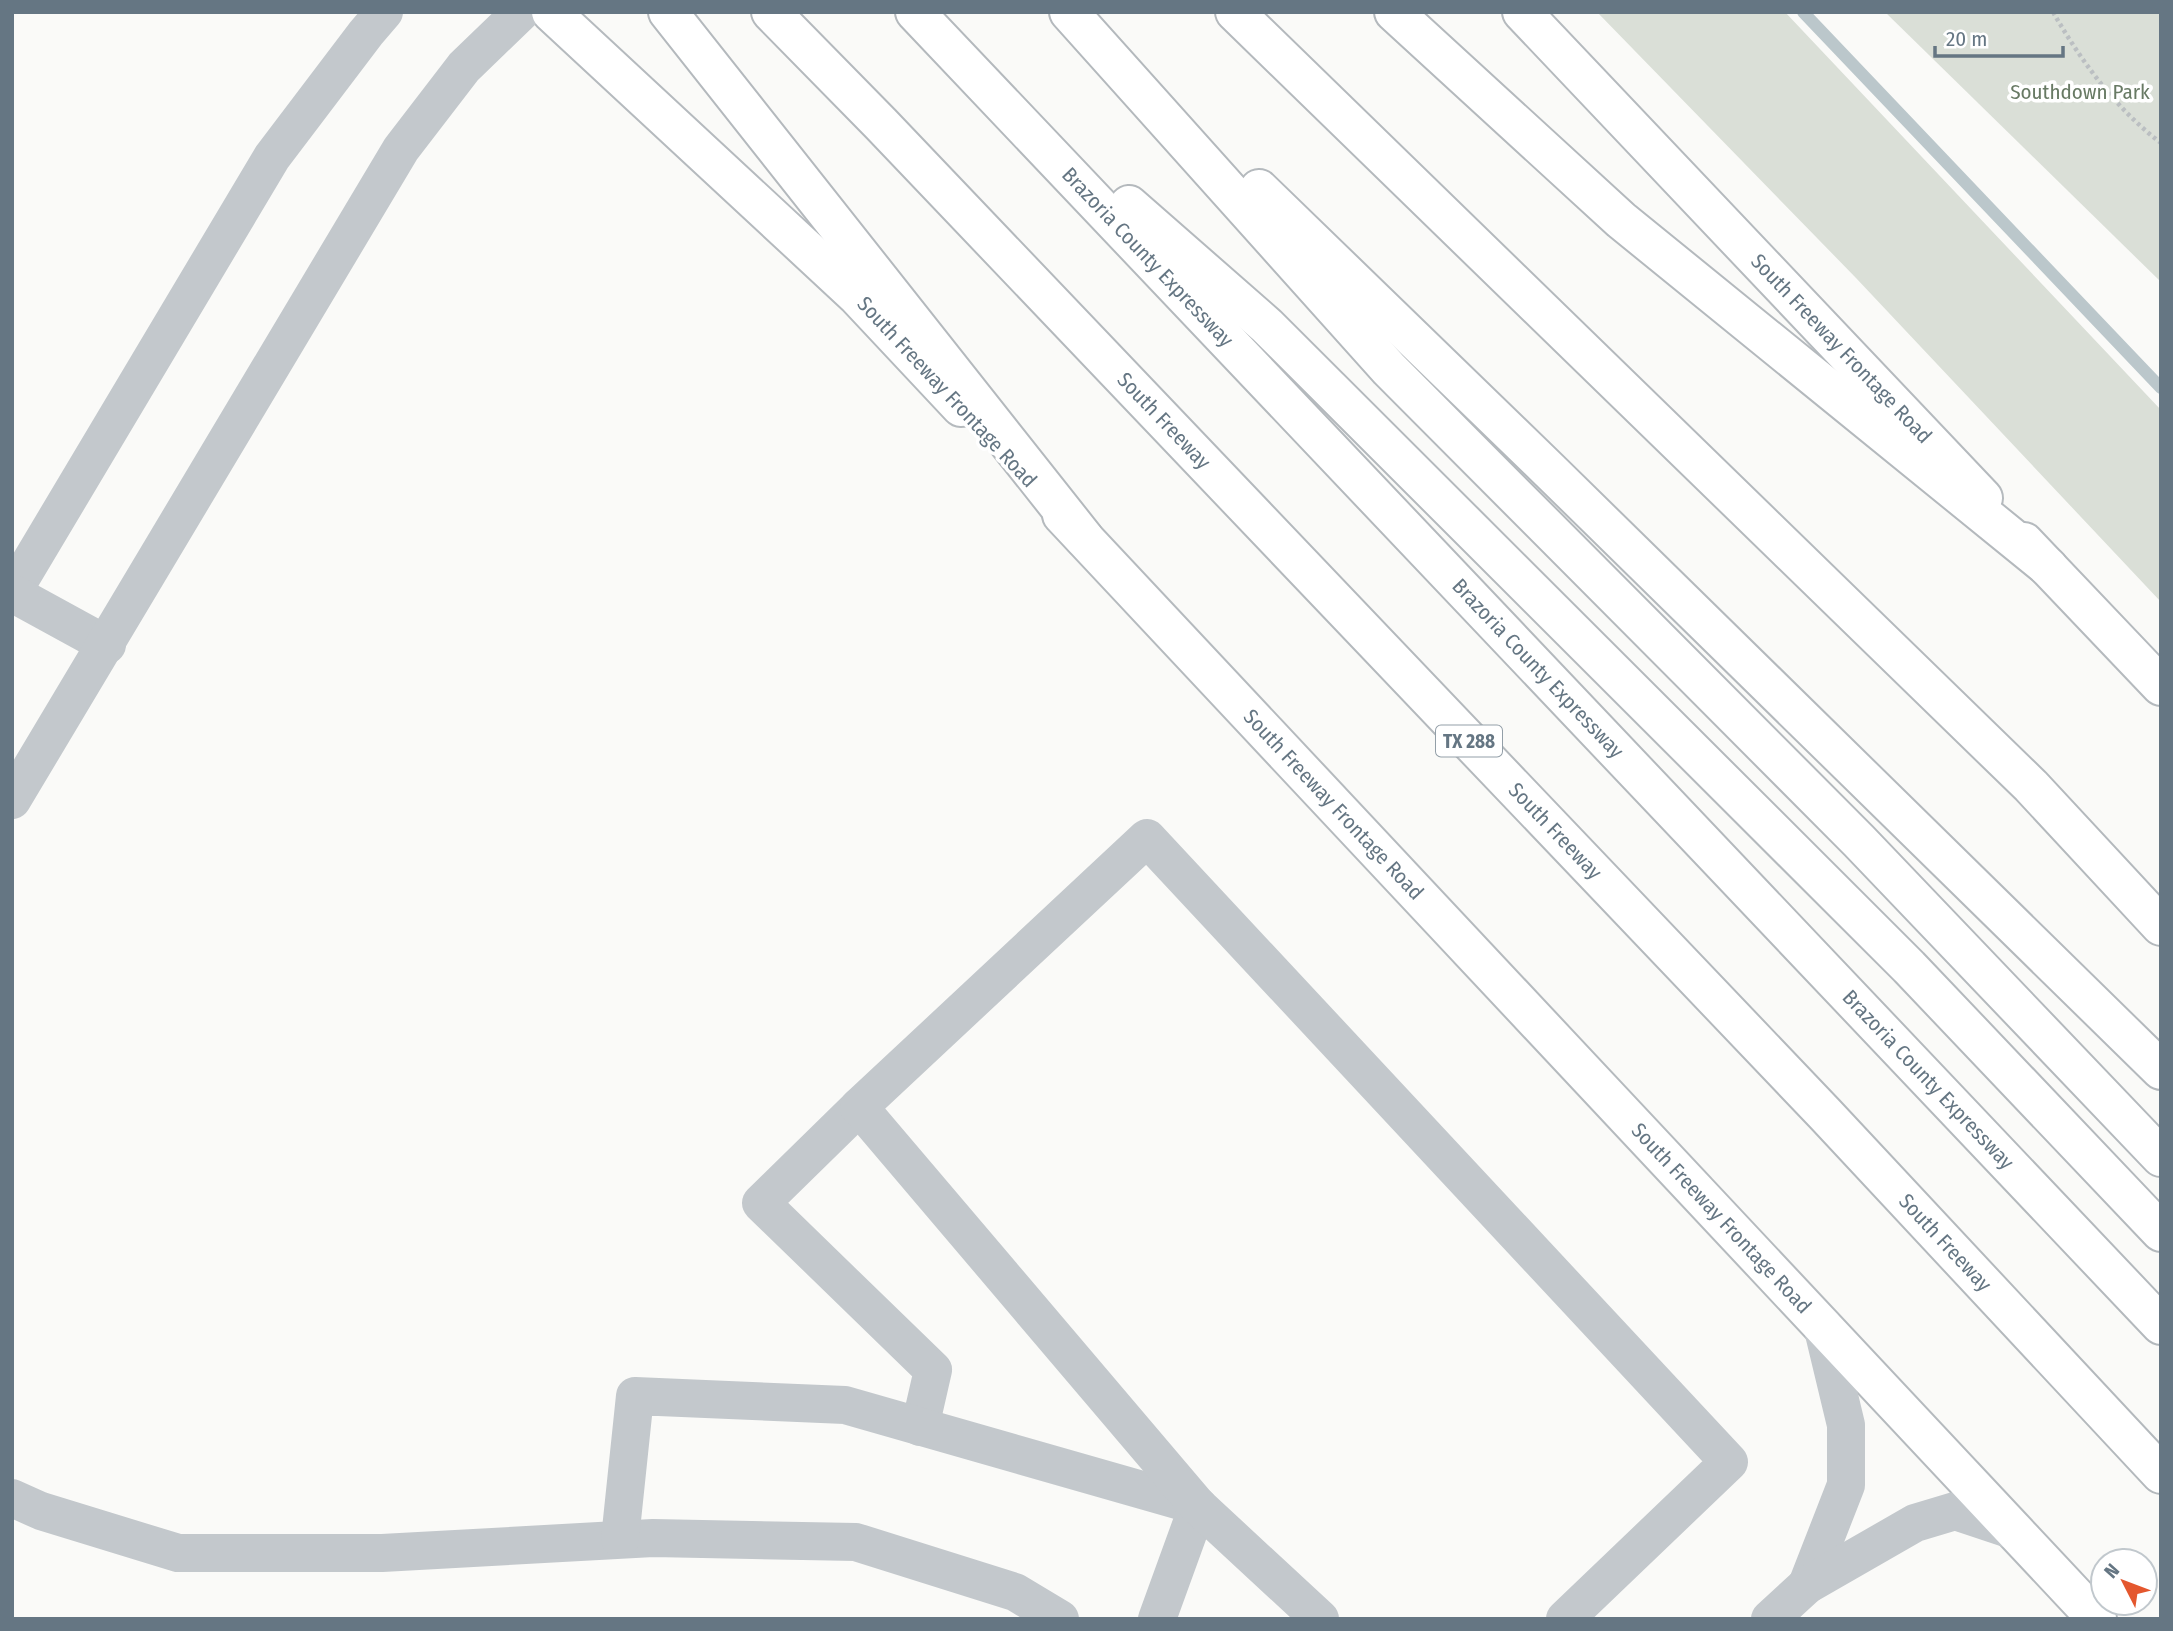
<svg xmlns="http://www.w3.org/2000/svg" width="2173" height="1631" font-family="'Fira Sans Condensed',sans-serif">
<rect width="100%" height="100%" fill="#fafaf8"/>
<g fill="#dadfd7">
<polygon points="1597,12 1785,12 2161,410 2161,602 1856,278"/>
<polygon points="1885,12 2161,12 2161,282"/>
</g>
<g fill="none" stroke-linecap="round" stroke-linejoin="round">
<polyline stroke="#bbc7cb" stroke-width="12" points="1803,12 2161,388"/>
<defs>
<g id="major">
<polyline points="551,12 856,295 961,407"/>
<path id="s1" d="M1522,12L1983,498"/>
<path id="s2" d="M1062,515L2097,1619"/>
<polyline points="2024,542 2161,686"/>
</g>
<g id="highway">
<polyline points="668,12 1084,538"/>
<path id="s3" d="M771,12L881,124L1825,1114L2161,1474"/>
<path id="s4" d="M915,12L2161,1325"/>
<polyline points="1069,12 1389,369 1859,841 2161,1157"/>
<polyline points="1235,12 2031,786 2161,926"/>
<polyline points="1394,12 1621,220 2048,567"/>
<polyline points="1259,189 1550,471 2161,1070"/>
<polyline points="1129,205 1267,326 1909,967 2161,1232"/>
</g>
</defs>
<use href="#major" stroke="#b5babe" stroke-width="42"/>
<use href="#highway" stroke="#b4b9bd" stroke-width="42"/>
<path stroke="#bbbfc2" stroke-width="4.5" stroke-dasharray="3.5 3.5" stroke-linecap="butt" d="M2053,12C2081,61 2116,109 2161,143"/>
<g stroke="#c3c8cc" stroke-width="38">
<polyline points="12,593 272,157 366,33 384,12"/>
<polyline points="12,593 107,645"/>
<polyline points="12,800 401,149 464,67 521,12"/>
<polyline points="859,1107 761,1203 933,1370 920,1427"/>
<polyline points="12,1498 41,1511 178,1553 382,1553 653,1538 856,1542 1015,1592 1060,1619"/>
<polyline points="620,1539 635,1396 845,1405 1198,1506"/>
<polyline points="1807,1585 1846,1485 1846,1425 1822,1325"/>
<polyline points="1157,1619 1198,1506"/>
<polyline points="1320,1619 1198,1506 859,1107 1147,838 1729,1462 1565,1619"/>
<polyline points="1770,1619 1807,1585 1915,1523 1955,1511 2015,1531"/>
</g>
<use href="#major" stroke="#fff" stroke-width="38"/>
<use href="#highway" stroke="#fff" stroke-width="38"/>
</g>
<g text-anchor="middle" stroke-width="7" stroke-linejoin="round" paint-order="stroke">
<rect fill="#fff" stroke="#939fa8" stroke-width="2" x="1436" y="725.5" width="66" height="31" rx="5"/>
<g font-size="19" font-weight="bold" fill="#657683">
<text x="1469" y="748">TX 288</text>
</g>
<g font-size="21" fill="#687a64" stroke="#fff">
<text x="2080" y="99">Southdown Park</text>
</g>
<g font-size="21" fill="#657683" stroke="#fff">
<text dy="7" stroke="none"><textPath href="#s4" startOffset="338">Brazoria County Expressway</textPath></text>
<text dy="7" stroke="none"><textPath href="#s1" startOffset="464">South Freeway Frontage Road</textPath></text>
<text transform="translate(947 392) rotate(47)" y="7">South Freeway Frontage Road</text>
<text dy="7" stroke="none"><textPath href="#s3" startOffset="567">South Freeway</textPath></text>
<text dy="7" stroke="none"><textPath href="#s4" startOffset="905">Brazoria County Expressway</textPath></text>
<text dy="7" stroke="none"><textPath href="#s2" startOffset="397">South Freeway Frontage Road</textPath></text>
<text dy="7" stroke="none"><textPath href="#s3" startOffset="1134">South Freeway</textPath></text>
<text dy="7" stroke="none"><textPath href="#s4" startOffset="1472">Brazoria County Expressway</textPath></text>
<text dy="7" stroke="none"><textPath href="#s2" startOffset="964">South Freeway Frontage Road</textPath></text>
<text dy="7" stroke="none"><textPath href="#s3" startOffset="1701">South Freeway</textPath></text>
</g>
</g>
<rect width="2173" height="1631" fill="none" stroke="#657683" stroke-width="28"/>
<g transform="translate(2124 1582) rotate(312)"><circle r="33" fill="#ffffff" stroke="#c1c8cd" stroke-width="2"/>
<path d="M0-5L12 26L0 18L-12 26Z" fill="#e4572e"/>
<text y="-10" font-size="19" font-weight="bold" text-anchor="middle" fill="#657683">N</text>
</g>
<path d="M1935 46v10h128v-10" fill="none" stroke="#657683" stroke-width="3.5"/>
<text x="1946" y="46" font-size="21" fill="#657683" stroke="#ffffff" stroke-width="5" paint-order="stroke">20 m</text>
</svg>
